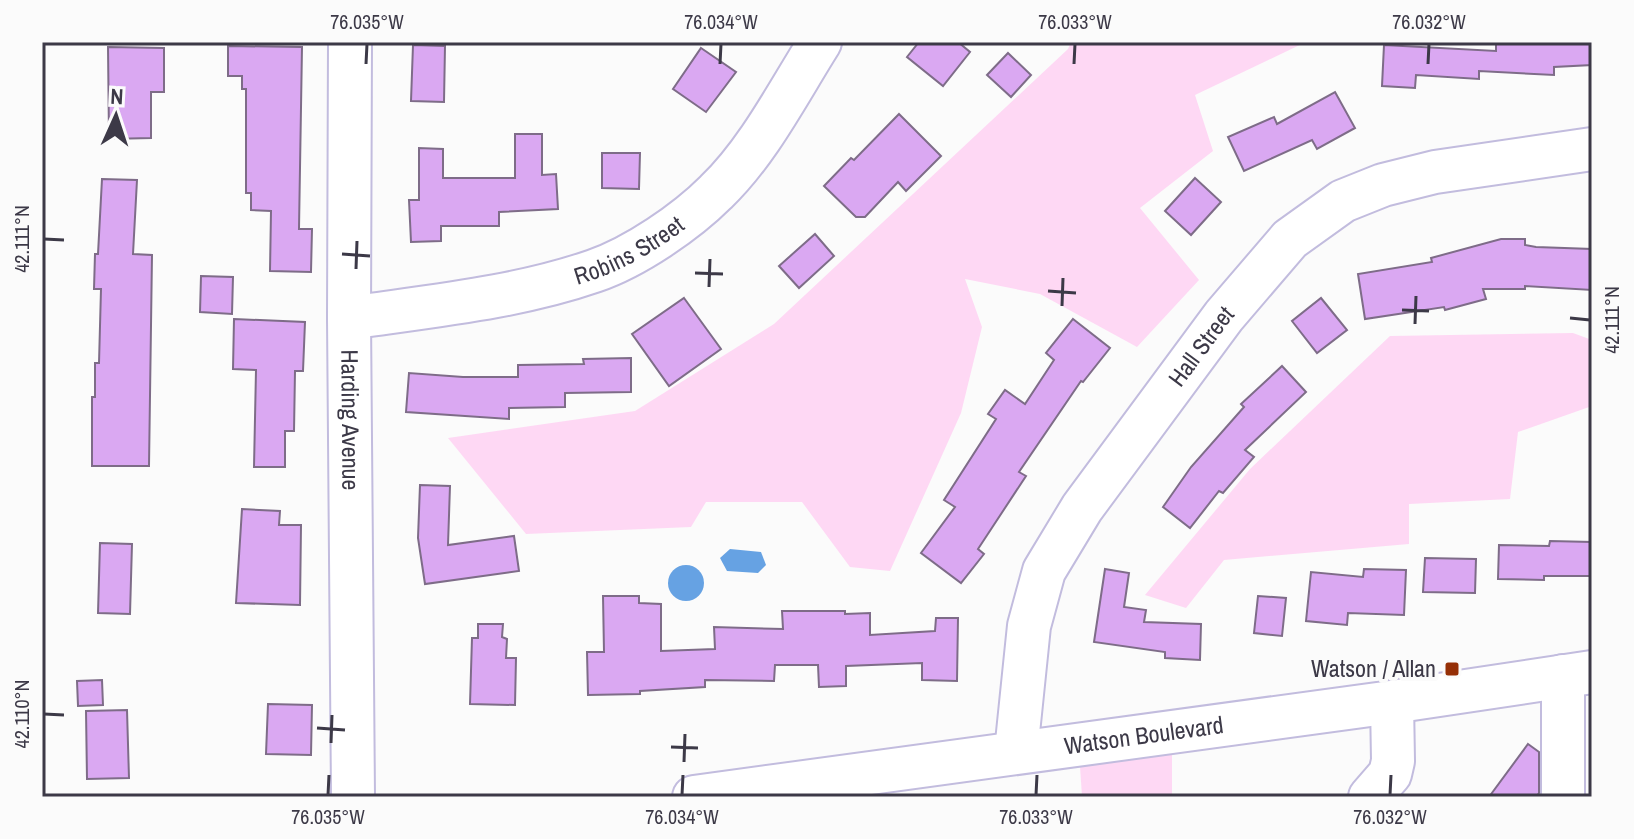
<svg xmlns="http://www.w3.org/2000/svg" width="1634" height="839" font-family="'Archivo Narrow',sans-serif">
<rect width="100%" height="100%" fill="#fbfbfb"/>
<g fill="#fed8f4">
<polygon points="1071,42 1306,42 1195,95 1213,151 1140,208 1199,280 1137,347 1040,294 965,279 982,327 961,413 890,571 850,567 802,502 706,502 691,527 526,534 448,438 635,411 774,324 1068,49"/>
<polygon points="1573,333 1592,340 1592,406 1518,432 1510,499 1409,504 1409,544 1224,560 1186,608 1145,595 1250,469 1390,336"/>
<polygon points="1172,753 1172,797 1082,797 1080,766"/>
</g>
<g fill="#66a2e3">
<polygon points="730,549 761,552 766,565 758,573 727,571 720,558"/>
<circle cx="686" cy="583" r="18"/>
</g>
<g fill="#daa8f2" stroke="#7e6c88" stroke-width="2">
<polygon points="919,42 958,42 970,52 943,86 907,57"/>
<polygon points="1496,42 1592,42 1592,65 1554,67 1554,75 1479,71 1479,79 1416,75 1415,88 1382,86 1384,45 1496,51"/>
<polygon points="413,45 445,46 444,102 411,101"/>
<polygon points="228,46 302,47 299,229 312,229 311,272 270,271 271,211 251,210 251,193 246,193 246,89 242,89 242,76 228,76"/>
<polygon points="108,47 164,48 164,92 151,92 151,138 109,139"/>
<polygon points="701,48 736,72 706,112 673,89"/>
<polygon points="1008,53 1031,75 1011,97 987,75"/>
<polygon points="1335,92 1355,128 1317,149 1312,140 1244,171 1228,137 1274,117 1277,124"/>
<polygon points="899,114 941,156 906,191 898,182 865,217 856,217 824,186 851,158 854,160"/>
<polygon points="515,134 542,134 542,175 556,174 558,209 499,212 499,226 441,226 441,241 411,242 409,200 419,200 419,148 443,149 443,178 515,178"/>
<polygon points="602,153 640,153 639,189 602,188"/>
<polygon points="1195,178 1221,202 1191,235 1165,211"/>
<polygon points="102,179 137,180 133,254 152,255 149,466 92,466 92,397 95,397 95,363 99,363 101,289 94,289 95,254 98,254"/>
<polygon points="815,234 834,256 799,288 779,266"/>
<polygon points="1501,239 1525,239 1525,245 1536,247 1592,249 1592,290 1525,286 1525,289 1483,289 1486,299 1445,310 1444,307 1365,319 1358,274 1432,262 1431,258"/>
<polygon points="201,276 233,277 232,314 200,312"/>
<polygon points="684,298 721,349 669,386 632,334"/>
<polygon points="1321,298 1347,330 1317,353 1292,321"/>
<polygon points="234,319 305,322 303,371 295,371 294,431 285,431 285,467 254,467 256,370 233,369"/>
<polygon points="1073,319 1110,348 1083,382 1081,381 1019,472 1026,476 978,549 984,554 961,583 921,553 955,507 944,500 996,419 988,414 1005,390 1025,404 1054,360 1046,353"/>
<polygon points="631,358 631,392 565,393 565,407 509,408 509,419 406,412 409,373 463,377 518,377 518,365 584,364 583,359"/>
<polygon points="1282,366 1306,392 1245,450 1254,457 1223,493 1219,491 1190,528 1163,507 1191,467 1244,407 1241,404"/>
<polygon points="420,485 450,486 448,545 514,536 519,571 425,584 418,538"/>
<polygon points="242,509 280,511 279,525 301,525 300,605 236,603"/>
<polygon points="1550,541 1592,542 1592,576 1544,576 1544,580 1498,579 1499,545 1549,546"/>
<polygon points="100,543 132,544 130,614 98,613"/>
<polygon points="1425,558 1476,559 1475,593 1423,592"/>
<polygon points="1105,569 1129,573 1124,607 1146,610 1144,622 1201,624 1200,660 1165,658 1165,652 1094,642"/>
<polygon points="1364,569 1406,570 1404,615 1348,613 1347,625 1306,621 1311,572 1363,577"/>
<polygon points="603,596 639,596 639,603 661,604 661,651 715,649 714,627 783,629 782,611 845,611 845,614 870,613 870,635 935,631 936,618 958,618 957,681 922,680 922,663 846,666 846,686 819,687 818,665 775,665 774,681 705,680 705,687 640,691 640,694 588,695 587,652 604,652"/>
<polygon points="1258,596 1286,598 1282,636 1254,633"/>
<polygon points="478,624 503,624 502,637 507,639 506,658 516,658 515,705 470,704 472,638 478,638"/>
<polygon points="102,680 103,705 78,706 77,681"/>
<polygon points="268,704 312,705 311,755 266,754"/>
<polygon points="127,710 129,778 87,779 86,711"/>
<polygon points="1528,744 1539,752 1539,793 1536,797 1489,797"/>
</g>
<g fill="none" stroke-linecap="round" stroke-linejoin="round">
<defs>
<g id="minor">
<path id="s1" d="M350,42L349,318L353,797"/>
<path id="s2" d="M349,318C431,306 516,298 594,271C635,257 686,222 716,192C758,152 789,91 820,42"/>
<path id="s3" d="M1016,752L1029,626L1044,571L1082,508L1224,316L1290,239L1343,201L1383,185L1435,172L1592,149"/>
<path id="s4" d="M694,797L1392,702L1592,672"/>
<polyline points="1370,797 1390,774 1393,761 1392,702"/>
<polyline points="1563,797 1563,676"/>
</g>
</defs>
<use href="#minor" stroke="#c2bcde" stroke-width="46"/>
<use href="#minor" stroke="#fff" stroke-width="42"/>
</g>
<path fill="none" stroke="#3c3947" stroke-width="3" d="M366,64L367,44M720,64L721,44M1074,64L1075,44M1428,64L1429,44M44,239L64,240M342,254L370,256M356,269L357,241M695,273L723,274M709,287L710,259M1048,291L1076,293M1062,306L1063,278M1402,310L1429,311M1570,318L1590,320M1415,324L1416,296M44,714L64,715M317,728L345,730M331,743L332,715M671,747L698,748M684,762L685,734M328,795L329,775M682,795L683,775M1036,795L1037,775M1390,795L1391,775"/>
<rect fill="#952f06" stroke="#fbfbfb" stroke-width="3" x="1444" y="661" width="16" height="16" rx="4"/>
<g text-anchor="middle" stroke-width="8" stroke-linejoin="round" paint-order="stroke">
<g font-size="24" fill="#3c3947" stroke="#fbfbfb">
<text dy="8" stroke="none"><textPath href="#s2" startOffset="290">Robins Street</textPath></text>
<text dy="8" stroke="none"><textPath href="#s3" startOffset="458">Hall Street</textPath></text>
<text dy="8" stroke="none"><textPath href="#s1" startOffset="378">Harding Avenue</textPath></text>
<text dy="8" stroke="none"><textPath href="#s4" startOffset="454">Watson Boulevard</textPath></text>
</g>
<g font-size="24" fill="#3c3947" stroke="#fbfbfb" text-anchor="end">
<text x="1436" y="677">Watson / Allan</text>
</g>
</g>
<rect width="1634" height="839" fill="none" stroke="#fbfbfb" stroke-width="88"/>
<g transform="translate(116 116) rotate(3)" stroke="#fbfbfb" stroke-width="6" paint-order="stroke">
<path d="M0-6L14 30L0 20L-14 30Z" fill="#3c3947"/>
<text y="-12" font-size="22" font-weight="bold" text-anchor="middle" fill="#3c3947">N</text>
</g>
<rect x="44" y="44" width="1546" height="751" fill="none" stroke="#3c3947" stroke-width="3"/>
<g font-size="20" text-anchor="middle" fill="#3c3947">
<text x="367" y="29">76.035°W</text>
<text x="721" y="29">76.034°W</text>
<text x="1075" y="29">76.033°W</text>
<text x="1429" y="29">76.032°W</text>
<text transform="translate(22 239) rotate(-90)" y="7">42.111°N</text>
<text transform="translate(1612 320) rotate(-90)" y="7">42.111°N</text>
<text transform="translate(22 714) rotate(-90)" y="7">42.110°N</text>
<text x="328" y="824">76.035°W</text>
<text x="682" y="824">76.034°W</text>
<text x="1036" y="824">76.033°W</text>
<text x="1390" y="824">76.032°W</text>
</g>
</svg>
